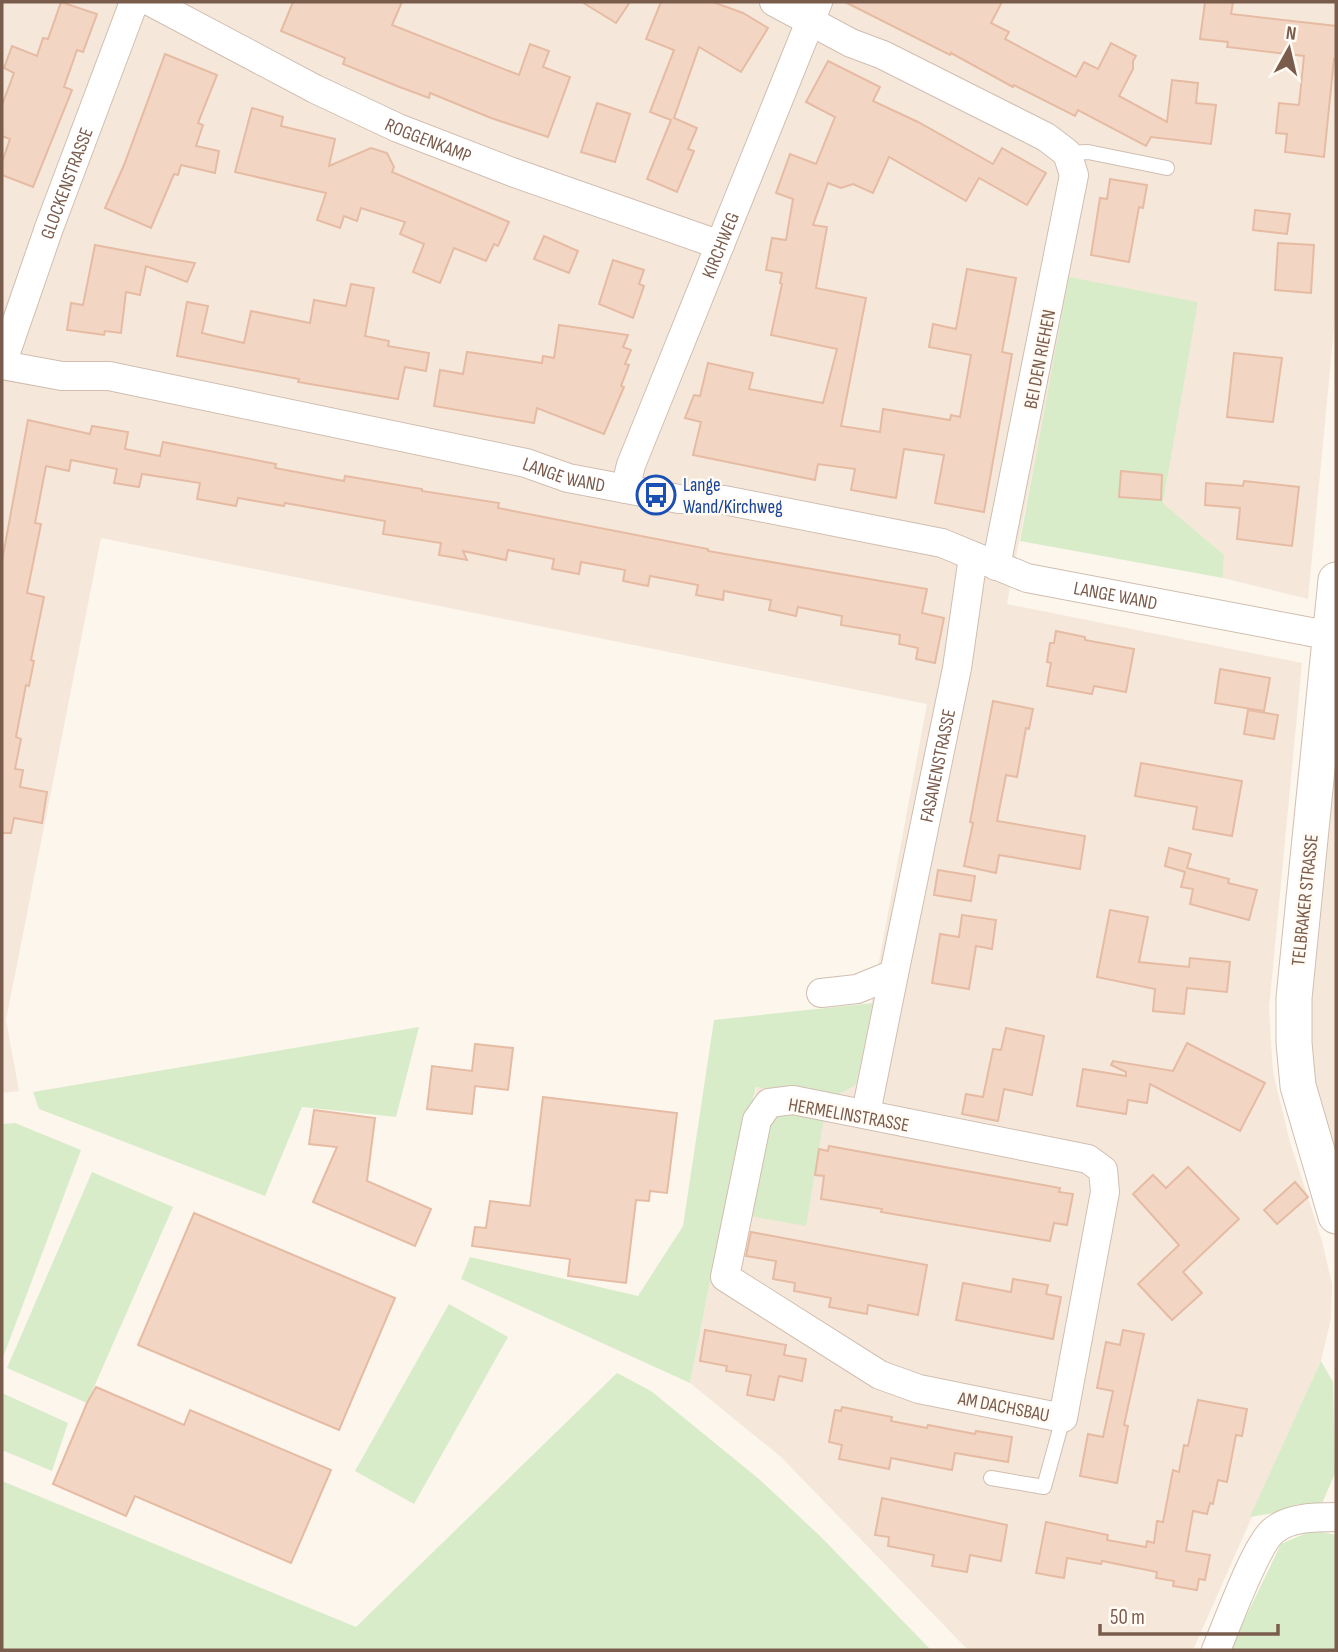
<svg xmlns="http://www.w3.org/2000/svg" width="1338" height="1652" font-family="'Sofia Sans Condensed',sans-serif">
<rect width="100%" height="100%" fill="#fdf6ec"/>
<g fill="#f5e8da">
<polygon points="2,2 1336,2 1336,308 1308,599 1223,578 1224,555 1163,503 1197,302 1070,278 1007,604 1302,663 1269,1009 1273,1072 1290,1142 1322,1241 1332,1284 1331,1319 1321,1361 1193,1650 968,1650 781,1457 690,1383 712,1272 757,1087 831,1099 856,1085 927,704 101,538 6,1020 19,1091 2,1093"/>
<polygon points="1336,740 1336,1166 1322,1124 1310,1045 1314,948"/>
</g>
<g fill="#d8ecc9">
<polygon points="1069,277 1198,302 1163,503 1224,555 1223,578 1020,541"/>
<polygon points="873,1003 856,1085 831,1099 756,1087 712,1272 690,1383 461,1279 470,1257 638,1296 683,1226 714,1020"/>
<polygon points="419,1027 396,1117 302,1107 265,1196 39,1109 33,1092"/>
<polygon points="826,1106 806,1226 738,1214 757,1120"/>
<polygon points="15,1123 81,1150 2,1360 2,1124"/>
<polygon points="92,1172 173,1207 87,1403 7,1368"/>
<polygon points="449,1304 508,1337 414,1504 355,1471"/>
<polygon points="1321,1361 1333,1382 1335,1473 1321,1506 1298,1504 1279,1512 1250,1517"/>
<polygon points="617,1373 651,1391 759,1479 820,1536 931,1650 2,1650 2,1481 356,1627"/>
<polygon points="2,1393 68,1423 52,1471 2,1450"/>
<polygon points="1313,1530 1336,1535 1336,1650 1232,1650 1238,1633 1281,1544"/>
</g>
<g fill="#f3d5c3" stroke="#e6bba3" stroke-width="2">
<polygon points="61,2 97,14 83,52 77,50 64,87 72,90 33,187 2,175 2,162 10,139 2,136 2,105 14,73 4,68 12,46 37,56 43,38 48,39"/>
<polygon points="293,2 402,2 392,25 519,75 530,44 549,51 543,67 570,77 548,137 491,118 430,93 429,98 397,86 343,64 345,58 281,31"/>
<polygon points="582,2 630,2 616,23"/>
<polygon points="661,2 713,2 743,13 768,28 741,72 699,47 674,118 697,128 688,149 694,151 677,192 647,179 671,120 650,112 674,50 646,39"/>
<polygon points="845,2 1002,2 991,23 1009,32 1005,39 1076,77 1084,62 1098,69 1111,43 1136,56 1133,61 1133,69 1119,96 1167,122 1172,80 1198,83 1196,103 1216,105 1211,144 1151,137 1146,146 1078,110 1075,116 1014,85 1013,87 951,53 950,55"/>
<polygon points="1205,2 1233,2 1231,14 1336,26 1336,60 1334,59 1324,157 1285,152 1287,134 1276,133 1279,103 1299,105 1304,56 1227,47 1228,42 1200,39"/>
<polygon points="165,54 217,75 198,123 203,125 196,146 219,151 215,173 181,165 178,175 174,174 151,228 105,208 124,165"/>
<polygon points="828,61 880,87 873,101 918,122 993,164 1002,148 1046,173 1027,205 979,178 966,201 889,157 873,193 853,184 841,188 828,183 813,225 827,227 816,288 866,298 841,426 880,432 883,409 950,420 951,415 960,417 971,355 929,347 933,324 956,329 967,269 1016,278 1002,352 1012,354 984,512 935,503 944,455 904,449 896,498 851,490 855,469 818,464 815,480 693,455 701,422 685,418 694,395 700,396 708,363 753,373 749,389 823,403 837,349 771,335 782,284 780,283 782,273 766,270 772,238 786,240 793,199 776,193 790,154 816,164 835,117 806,102"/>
<polygon points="597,103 630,114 615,162 581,152"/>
<polygon points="252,108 283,117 281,126 335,139 329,166 371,148 387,153 394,167 392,172 509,222 498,246 494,244 486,261 454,248 440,283 413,272 424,244 400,234 405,222 361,208 357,221 344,216 340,228 317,220 326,193 235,172"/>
<polygon points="1110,179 1147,185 1143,208 1139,207 1129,262 1091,255 1100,198 1107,199"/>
<polygon points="1255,210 1290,214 1287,234 1253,230"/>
<polygon points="544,236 578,251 569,273 534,259"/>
<polygon points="1278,243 1314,245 1311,293 1275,290"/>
<polygon points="95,245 148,255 195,263 187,282 146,266 140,295 126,292 121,333 105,331 104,335 67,330 71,303 83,305"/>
<polygon points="613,260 644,270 639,284 644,286 633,318 599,304"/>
<polygon points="351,284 374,288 365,336 389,341 388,346 429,353 426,371 405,367 398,399 298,382 299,379 177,356 187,302 208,306 202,333 244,343 251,311 310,323 314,300 346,306"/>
<polygon points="559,325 628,335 623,347 631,350 625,364 629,365 621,386 624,387 604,434 537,408 534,423 434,406 440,370 463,374 467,352 542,363 543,356 554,358"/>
<polygon points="1234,353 1282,358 1273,422 1227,417"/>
<polygon points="28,420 90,434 92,426 128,432 125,449 160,456 163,442 276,464 275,468 344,481 345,476 422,489 422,491 499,503 498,508 708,549 708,551 927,589 922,613 944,618 935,663 916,659 918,648 899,644 900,635 841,625 842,616 798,607 796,616 769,610 771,600 724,591 723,600 696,595 698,585 650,576 648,586 623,581 625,570 581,562 579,574 563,571 552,569 554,559 508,550 506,560 463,551 467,560 439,555 441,543 383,534 385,521 285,503 284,506 238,498 236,506 197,499 200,483 142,474 139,487 114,483 117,469 71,460 69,471 46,466 35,523 41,524 27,593 44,597 31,660 34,661 29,686 26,685 16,737 21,739 15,769 23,770 20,787 47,792 42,823 14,818 11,833 2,833 2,561"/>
<polygon points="1121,471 1162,475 1161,500 1119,497"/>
<polygon points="1244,481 1299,487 1292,546 1237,539 1240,508 1205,505 1206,483 1243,486"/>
<polygon points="1056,631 1085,637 1085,640 1134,649 1126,692 1094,686 1092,694 1047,686 1051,663 1047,662 1050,643 1054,643"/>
<polygon points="1220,669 1270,678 1264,711 1215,703"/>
<polygon points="993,701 1033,709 1029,729 1026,728 1017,777 1006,775 997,821 1085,836 1080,869 999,855 996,873 964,866 973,823 970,822"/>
<polygon points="1248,710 1278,715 1274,739 1244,734"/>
<polygon points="1141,763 1242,781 1232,836 1193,829 1197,807 1135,796"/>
<polygon points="1169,848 1191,854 1187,868 1229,879 1228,883 1257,890 1249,920 1190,904 1193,889 1181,887 1185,872 1165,866"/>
<polygon points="938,870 975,876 971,901 934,895"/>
<polygon points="1110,910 1148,917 1139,962 1189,967 1190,958 1230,962 1227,992 1187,988 1184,1014 1153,1011 1155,989 1097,977"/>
<polygon points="962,915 996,920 992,949 976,946 969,989 932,983 940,934 959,937"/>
<polygon points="1006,1028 1044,1036 1032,1095 1004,1089 998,1121 962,1114 966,1094 983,1097 993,1049 1001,1050"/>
<polygon points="1187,1043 1265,1083 1240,1131 1150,1084 1147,1103 1128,1100 1126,1114 1077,1106 1083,1069 1126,1076 1126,1072 1111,1065 1113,1061 1173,1071"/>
<polygon points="475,1044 513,1048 508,1090 475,1086 472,1114 427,1109 432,1066 472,1071"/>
<polygon points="543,1097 677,1113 667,1193 650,1191 649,1201 636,1200 626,1283 568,1276 570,1259 472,1246 475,1227 486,1228 490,1201 530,1206"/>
<polygon points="314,1110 375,1118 367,1181 431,1209 415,1246 313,1202 337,1147 309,1144"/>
<polygon points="829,1146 1060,1188 1059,1192 1073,1194 1067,1225 1054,1223 1050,1241 881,1212 882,1209 821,1199 824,1176 815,1175 819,1149 828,1151"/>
<polygon points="1188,1167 1239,1219 1183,1272 1202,1293 1172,1320 1138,1284 1179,1245 1133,1194 1153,1175 1166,1188"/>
<polygon points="1295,1182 1308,1197 1277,1224 1264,1210"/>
<polygon points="194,1213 395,1298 339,1430 138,1345"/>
<polygon points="751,1232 927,1265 918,1315 868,1305 867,1314 829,1307 831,1298 794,1291 795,1283 773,1279 776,1261 746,1256"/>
<polygon points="1013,1279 1048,1285 1046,1294 1061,1297 1053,1339 956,1320 963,1283 1011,1292"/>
<polygon points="705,1330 786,1345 784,1355 806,1359 802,1381 779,1376 774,1400 747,1395 751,1375 726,1371 727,1366 700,1361"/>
<polygon points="1123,1330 1144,1334 1124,1425 1128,1426 1117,1483 1080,1476 1088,1434 1103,1437 1113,1391 1097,1388 1106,1342 1120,1345"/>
<polygon points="96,1387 184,1425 190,1410 331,1470 291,1563 135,1496 126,1516 53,1484 87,1403"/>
<polygon points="1198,1400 1247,1409 1242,1436 1236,1435 1227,1482 1218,1480 1213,1504 1210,1503 1207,1514 1193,1511 1186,1551 1210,1555 1205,1580 1199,1579 1197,1590 1173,1586 1174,1581 1156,1578 1157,1572 1102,1561 1101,1564 1067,1558 1064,1578 1036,1573 1046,1522 1108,1535 1107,1540 1146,1547 1147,1541 1154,1543 1157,1521 1163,1522 1173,1470 1179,1472 1184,1445 1188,1446"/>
<polygon points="842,1407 892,1417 891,1421 927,1428 928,1425 975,1434 976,1431 1012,1437 1008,1462 955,1453 952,1470 891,1458 889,1469 839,1459 842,1445 829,1442 835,1410 841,1411"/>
<polygon points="882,1498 1007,1525 1001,1561 970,1555 967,1572 932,1566 934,1555 888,1546 889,1537 875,1535"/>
</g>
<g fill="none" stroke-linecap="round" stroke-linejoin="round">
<defs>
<g id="service">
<polyline points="1067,153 1088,152 1167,168"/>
<polyline points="991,1478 1044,1487 1063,1418"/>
</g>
<g id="minor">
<path id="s1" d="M151,2L315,89L398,128L512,172L720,245"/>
<polyline points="774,2 851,43 883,55 1046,137 1067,153 1074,175 996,566"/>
<path id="s2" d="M2,364L49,228L134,2"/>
<path id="s3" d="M2,365L62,376H109L526,463L568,478L679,499L724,500L942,543L1027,578L1311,632L1331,634"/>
<path id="s4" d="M625,489L631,465L818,2"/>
<path id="s5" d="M821,993L857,989L894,974L957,668L973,557"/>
<polygon points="793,1100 1088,1159 1103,1170 1105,1192 1063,1418 919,1389 880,1375 725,1277 757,1120 769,1103"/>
<polyline points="866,1113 894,974"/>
<path d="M1216,1650C1227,1625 1255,1546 1273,1531C1289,1517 1316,1517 1336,1517"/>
</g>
<polyline id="tertiary" points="1336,580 1294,998 1294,1043 1298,1086 1336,1216"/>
</defs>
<use href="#service" stroke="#d1beb0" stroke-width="16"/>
<use href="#minor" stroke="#d1beb0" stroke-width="30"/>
<use href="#tertiary" stroke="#d1beb0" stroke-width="37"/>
<use href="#service" stroke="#fff" stroke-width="14"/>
<use href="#minor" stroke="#fff" stroke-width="28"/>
<use href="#tertiary" stroke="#fff" stroke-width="35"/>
</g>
<defs>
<symbol id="bus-ring" viewBox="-11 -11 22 22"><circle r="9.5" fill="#fffaf3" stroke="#1a4fb4" stroke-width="1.5"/><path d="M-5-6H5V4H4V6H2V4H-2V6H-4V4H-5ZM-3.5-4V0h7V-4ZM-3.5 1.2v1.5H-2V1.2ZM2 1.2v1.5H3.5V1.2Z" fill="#1a4fb4"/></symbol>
</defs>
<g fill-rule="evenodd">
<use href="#bus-ring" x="634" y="473" width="44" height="44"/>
</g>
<g text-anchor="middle" stroke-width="5" stroke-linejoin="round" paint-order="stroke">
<g font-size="19" fill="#7a5c4d" stroke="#fffaf3">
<text dy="7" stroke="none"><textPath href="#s1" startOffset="310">ROGGENKAMP</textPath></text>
<text dy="7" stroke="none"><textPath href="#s2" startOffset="192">GLOCKENSTRASSE</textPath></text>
<text dy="7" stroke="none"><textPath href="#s4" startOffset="262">KIRCHWEG</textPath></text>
<text transform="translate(1039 359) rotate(-79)" y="7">BEI DEN RIEHEN</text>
<text dy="7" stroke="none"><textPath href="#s3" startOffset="574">LANGE WAND</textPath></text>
<text dy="7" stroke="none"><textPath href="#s3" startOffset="1141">LANGE WAND</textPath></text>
<text dy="7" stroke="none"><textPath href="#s5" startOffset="289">FASANENSTRASSE</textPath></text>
<text transform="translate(1304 900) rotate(-84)" y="7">TELBRAKER STRASSE</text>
<text transform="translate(849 1114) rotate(10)" y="7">HERMELINSTRASSE</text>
<text transform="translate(1004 1406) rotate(11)" y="7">AM DACHSBAU</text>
</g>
<g font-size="19" fill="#164399" stroke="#fffaf3" text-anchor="start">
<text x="683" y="491">Lange<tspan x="683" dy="22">Wand/Kirchweg</tspan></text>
</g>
</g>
<rect width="1338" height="1652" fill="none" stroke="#7a5c4d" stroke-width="7"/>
<g transform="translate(1289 49) rotate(8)" stroke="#fffaf3" stroke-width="5" paint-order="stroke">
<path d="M0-5L12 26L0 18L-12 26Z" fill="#7a5c4d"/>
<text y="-10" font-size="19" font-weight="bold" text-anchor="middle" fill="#7a5c4d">N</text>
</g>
<path d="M1100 1624v10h178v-10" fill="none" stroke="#7a5c4d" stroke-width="3.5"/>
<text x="1110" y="1624" font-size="21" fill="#7a5c4d" stroke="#fffaf3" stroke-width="5" paint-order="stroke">50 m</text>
</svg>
